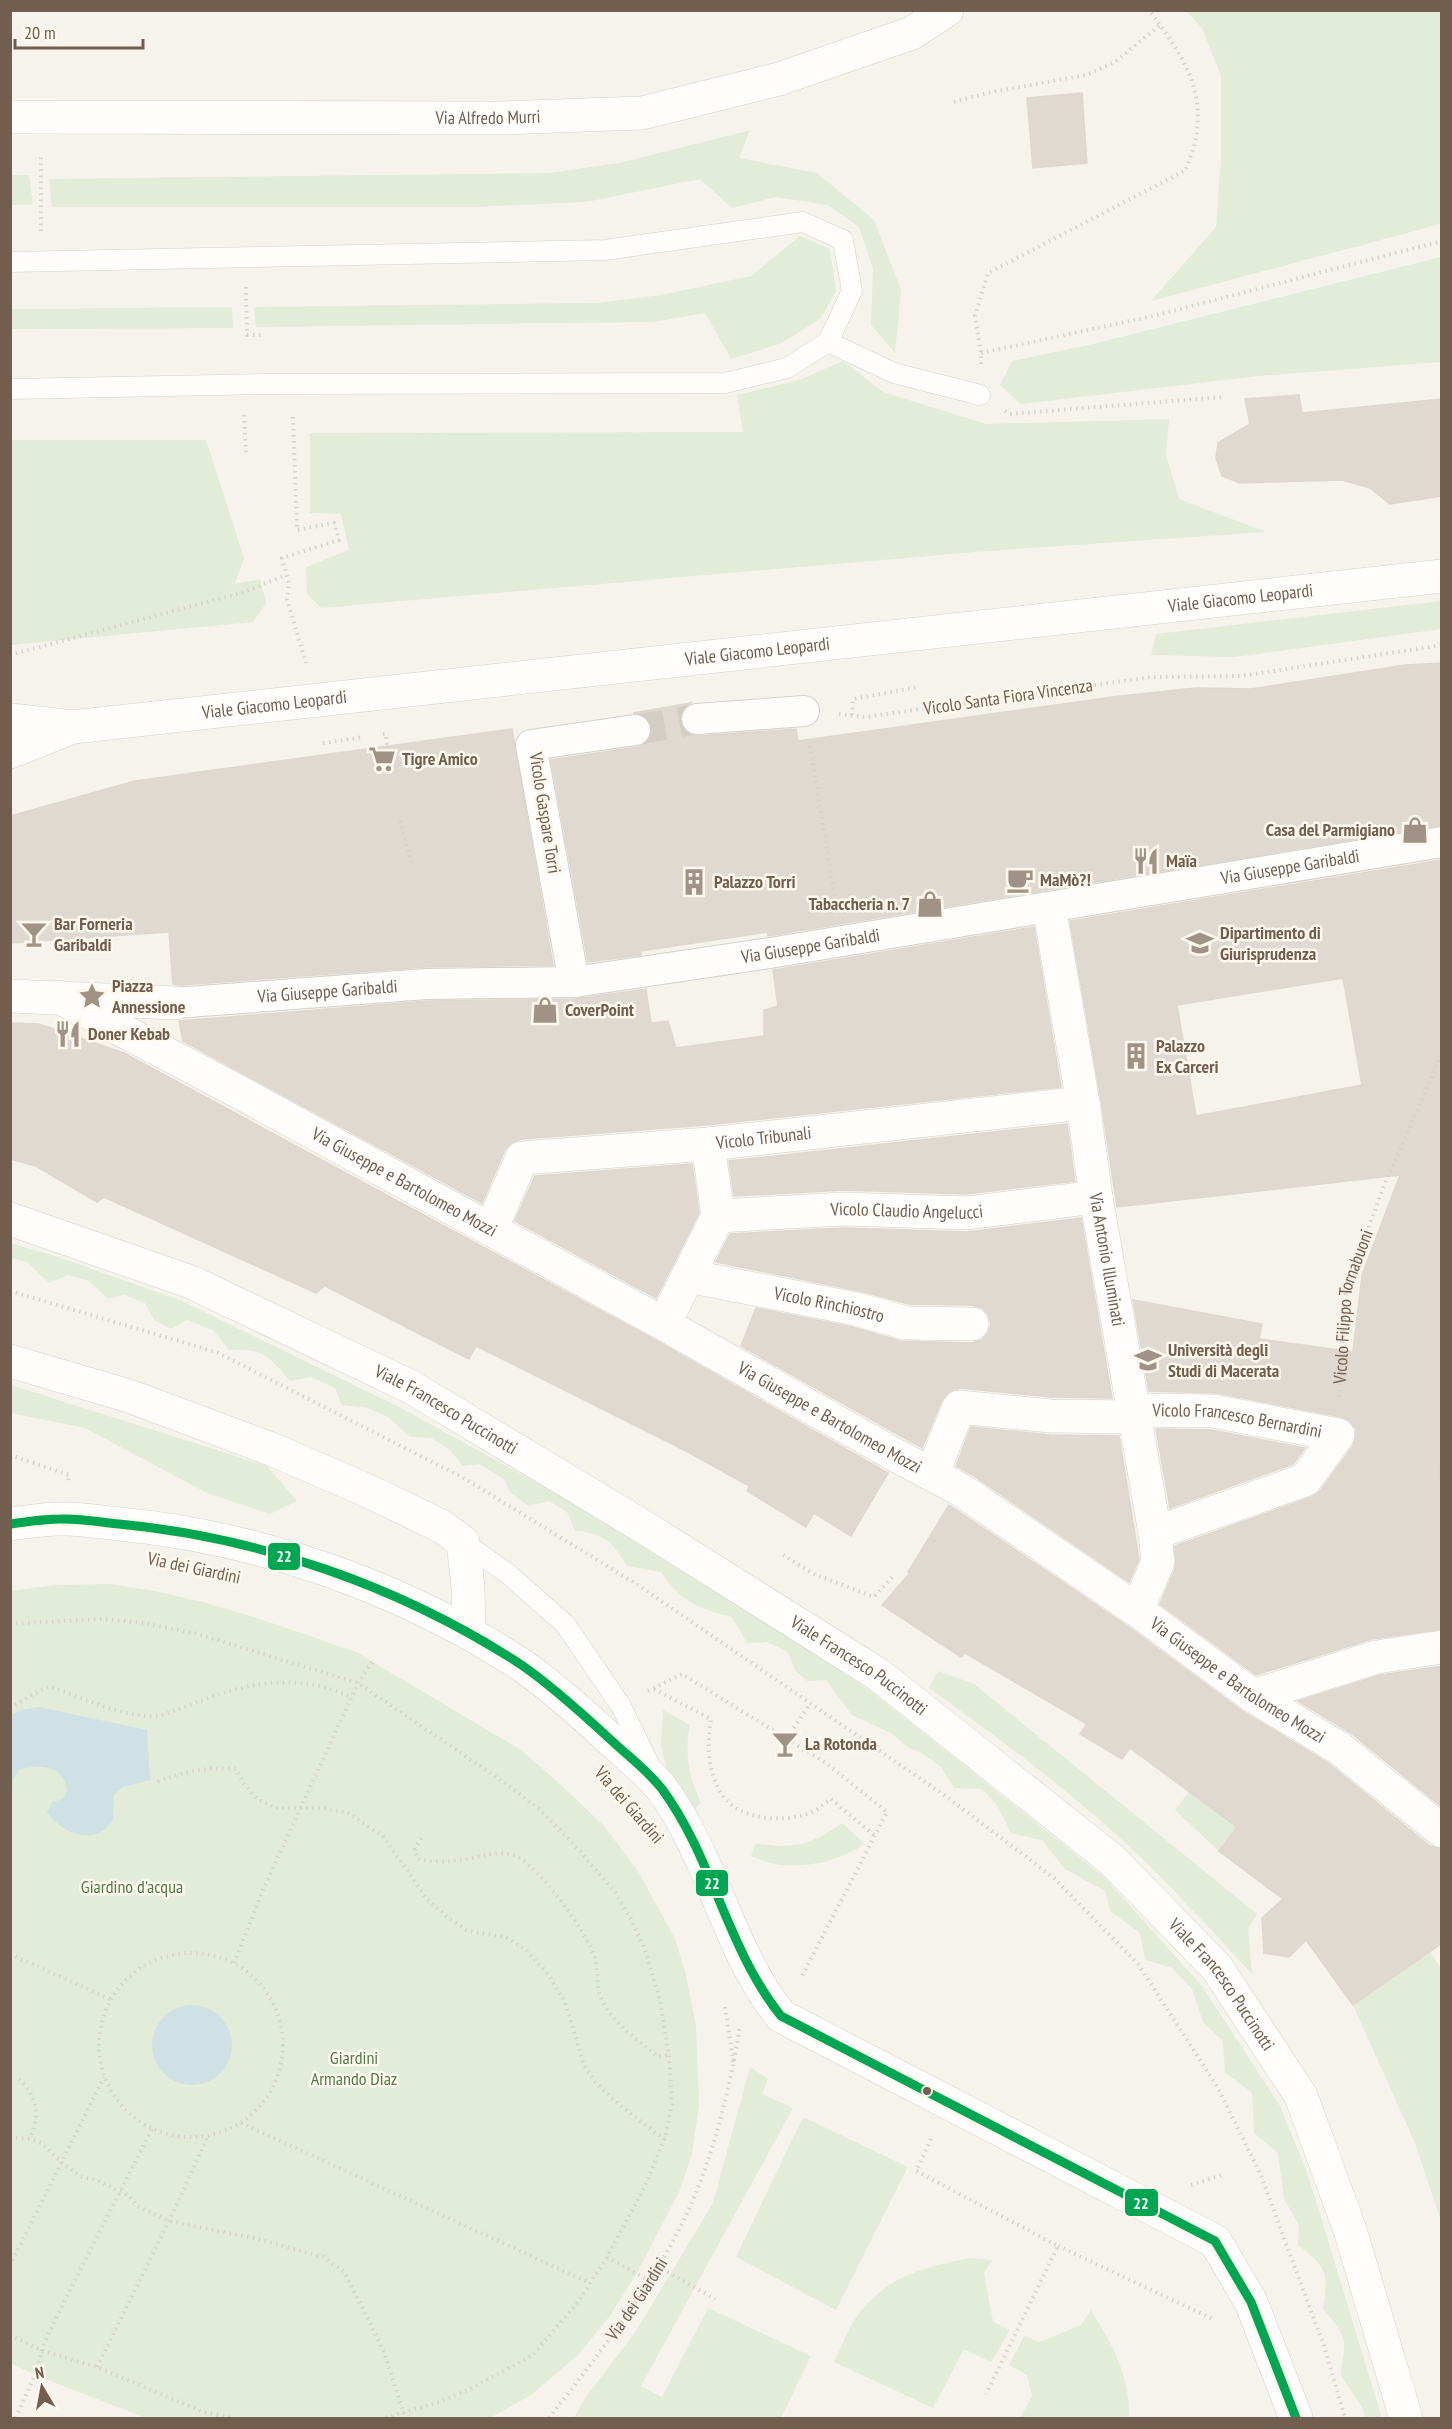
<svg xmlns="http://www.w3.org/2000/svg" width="1452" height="2429" font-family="'PT Sans Narrow',sans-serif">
<rect width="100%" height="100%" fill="#f6f3ec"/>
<g fill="#e2ecd8">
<polygon points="1186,11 1441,11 1441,224 1151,301 1216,227 1221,160 1221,76 1202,28"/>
<polygon points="750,130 739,158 817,173 874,220 901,290 895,353 871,325 873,268 859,227 828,205 776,197 732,208 700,179 586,202 471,207 52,207 49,179 549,173 619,163"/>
<polygon points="11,175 29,175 33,205 11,205"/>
<polygon points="800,236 830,249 836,291 821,318 782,343 731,359 705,313 653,322 256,327 254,307 598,303 661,295 751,276"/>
<polygon points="1441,257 1441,362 1259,376 1021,404 1000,385 1012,361 1093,344"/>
<polygon points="232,307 233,328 11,329 11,309"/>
<polygon points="843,361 883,392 986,424 1169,419 1166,455 1179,499 1266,532 987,551 321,608 307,594 306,567 349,550 341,514 310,513 310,433 743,432 737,395 799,380"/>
<polygon points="11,440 206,440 244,558 235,584 260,579 266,603 253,622 11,645"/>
<polygon points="1441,601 1441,629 1235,657 1151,655 1156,634"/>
<path d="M10,1243L58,1257L182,1301L399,1407L639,1539L872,1692L1104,1877L1202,1986L1280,2106L1308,2175L1382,2418H1365L1363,2409L1340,2374C1348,2339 1346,2336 1323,2309C1329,2273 1327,2267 1298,2245L1299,2225L1284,2199L1278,2153L1254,2133L1252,2093L1225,2072L1223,2041L1203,2022L1192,1989L1172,1968L1145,1960L1140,1933L1110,1911L1105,1891L1065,1869L1042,1840L1011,1833L997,1805L982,1789L954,1788L941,1767L919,1751L910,1749L891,1733L852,1715L826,1680L807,1681L795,1670L788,1652L767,1642L747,1643L732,1617C695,1607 684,1604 661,1572L627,1566C613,1543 604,1532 575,1531L567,1512L549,1501L528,1506L510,1492L504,1479L479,1464L463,1466L449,1449L431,1438L410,1437L388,1417L368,1408L342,1405L335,1388L311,1377L290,1381C269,1356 263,1348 229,1350L213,1330L187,1320L171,1329L154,1320L145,1303L124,1295L108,1299L89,1281L68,1275L49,1283L27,1262L11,1258Z"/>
<polygon points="11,1385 267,1466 297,1501 270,1514 207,1493 85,1428 11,1413"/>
<polygon points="110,1584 155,1591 203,1602 260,1619 356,1652 521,1750 559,1783 604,1826 638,1871 675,1939 685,1971 696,2025 699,2105 692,2154 679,2192 637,2273 609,2317 578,2355 531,2395 490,2418 146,2418 35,2375 11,2363 11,1591 55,1585"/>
<path d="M938,1671L974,1684L1257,1914L1248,1929L1252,1974C1202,1920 1152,1864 1095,1816C1042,1770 986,1729 929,1688Z"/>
<path d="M663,1710L690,1725C684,1753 689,1778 701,1803L690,1813L668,1774L661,1746Z"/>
<polygon points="1189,1792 1237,1827 1219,1851 1175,1810"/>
<path d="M842,1823L865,1844C840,1860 809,1868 779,1865C770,1863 760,1859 751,1856L756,1843C790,1850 813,1845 842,1823Z"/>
<polygon points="1428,1949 1441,1968 1441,2221 1415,2143 1353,2005"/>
<polygon points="750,2067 768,2079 762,2094 793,2108 641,2386 662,2397 708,2308 811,2356 781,2418 574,2418 586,2397 636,2331 713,2203"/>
<polygon points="803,2117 908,2167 836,2310 736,2257"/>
<path d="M970,2258L993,2260L984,2273L993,2322L1010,2330L991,2362L964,2349L933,2408L834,2362C842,2346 849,2326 860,2312C890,2275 925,2267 970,2258Z"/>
<path d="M1091,2310C1113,2346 1130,2375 1129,2418H1020L1032,2396L1027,2375L1009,2365L1024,2336L1040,2342L1081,2325Z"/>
</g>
<g fill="#cfe1e4">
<path d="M39,1707L147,1730L150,1780L123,1787L114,1794L113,1819C97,1848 62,1834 47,1812L52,1802L63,1799L67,1791C64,1765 42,1764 20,1769L13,1779L11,1801V1715L21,1710Z"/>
<circle cx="192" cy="2045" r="40"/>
</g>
<g fill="#dfd9d2" stroke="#ded7cf" stroke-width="1.5" fill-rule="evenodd">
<polygon points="1082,93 1087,163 1033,168 1027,98"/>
<polygon points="1299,395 1302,413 1442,399 1442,496 1390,504 1370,488 1342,480 1240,483 1222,476 1216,458 1218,443 1250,424 1245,399"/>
<polygon points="1442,663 1442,825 768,936 767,932 641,951 641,955 588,962 551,760 637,747 645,744 651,736 652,727 648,719 641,714 633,713 691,703 682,711 680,720 683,729 690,735 698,736 796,729 798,741 1120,696 1196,688 1251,689 1406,665"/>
<polygon points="512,729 553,965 425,967 180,985 173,984 169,932 10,943 10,816 135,781"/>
<path d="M1442,860V1398L1439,1487H1442V1629L1372,1639L1256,1675L1160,1604L1175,1569V1546L1312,1497L1320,1491L1353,1446L1356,1438V1429L1350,1421L1342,1417L1217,1393L1149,1391L1133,1300L1262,1324L1259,1339L1353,1352L1362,1275L1400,1175L1117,1207L1101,1100L1070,921ZM1343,978L1362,1085L1196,1116L1177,1005Z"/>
<polygon points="1034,927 1061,1087 706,1125 521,1139 511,1143 505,1150 482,1203 183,1041 179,1021 427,1001 574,999 646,989 651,1023 668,1021 676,1048 764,1036 764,1010 778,1006 773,970"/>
<polygon points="10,1023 39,1024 124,1053 655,1340 888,1473 851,1536 814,1513 806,1527 747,1491 749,1486 686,1451 476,1346 469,1359 325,1286 316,1293 104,1197 97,1202 36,1166 10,1159"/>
<polygon points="1067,1124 1075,1181 966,1194 844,1190 734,1196 729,1161"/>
<polygon points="692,1164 699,1213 656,1298 515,1221 535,1176"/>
<polygon points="1081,1218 1112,1398 1051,1397 961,1388 950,1391 942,1400 922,1448 741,1346 756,1308 852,1327 901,1341 972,1343 982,1340 988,1333 991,1324 988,1314 982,1308 972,1305 909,1304 860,1291 716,1262 730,1234 843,1228 967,1232"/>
<polygon points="971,1427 1050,1435 1119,1436 1139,1559 1129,1582 971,1474 956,1466"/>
<polygon points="1156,1429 1211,1430 1305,1448 1293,1464 1170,1508"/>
<polygon points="949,1505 1126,1625 1242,1711 1328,1763 1430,1846 1442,1849 1442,1943 1353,2005 1306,1940 1289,1957 1264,1953 1262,1918 1283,1899 1219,1851 1237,1827 1130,1748 1122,1759 1080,1734 1087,1724 965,1653 961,1657 882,1605 910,1573 908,1572"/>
<polygon points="1442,1666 1442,1807 1351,1733 1298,1701 1381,1675"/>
</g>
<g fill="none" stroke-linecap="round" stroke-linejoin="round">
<polyline stroke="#d5cec5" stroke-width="30" stroke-dasharray="30 15" stroke-linecap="butt" points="635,730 697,719"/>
<defs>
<g id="service">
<polyline points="10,262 605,250 803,222 843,240 852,291 828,342 787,368 725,383 267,384 10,389"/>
<polyline points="828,342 894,373 980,395"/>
<polyline points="463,1542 507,1573 565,1624 621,1706 650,1766"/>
</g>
<g id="pedestrian">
<polyline points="697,719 804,711"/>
<polyline points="574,982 531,745 635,730"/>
<path id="s3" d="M175,1003L426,984L574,982L770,953L1442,842"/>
</g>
<g id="minor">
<path id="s4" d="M10,117L501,118L642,113L779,79L912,33L947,10"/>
<path id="s5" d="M1052,924L1083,1103L1096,1197L1155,1533L1158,1562L1137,1610"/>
<polyline points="10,996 175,1003"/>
<path id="s6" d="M59,997L239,1092L664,1324L897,1456L961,1490L1137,1610L1253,1696L1339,1748L1442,1831"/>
<path id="s7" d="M718,1216L843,1209L967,1213L1096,1197"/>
<path id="s8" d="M491,1229L522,1158L708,1144L1083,1103"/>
<path id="s9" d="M688,1276L856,1309L906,1323L972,1324"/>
<polyline points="664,1324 718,1216 708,1144"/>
<polyline points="10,1361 129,1396 271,1449 366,1490 441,1526 463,1542 468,1587 469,1633"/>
<path id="s10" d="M1134,1410L1213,1411L1338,1435L1305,1480L1155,1533"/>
<polyline points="932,1474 959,1407 1050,1416 1136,1417"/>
<path d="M10,1524C27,1522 43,1519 60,1519C79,1518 99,1522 119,1524C258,1537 399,1586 517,1662C548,1682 585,1716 612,1741C628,1756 648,1771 662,1789C713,1858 727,1949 781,2016L1215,2241L1251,2302L1296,2418"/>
<polyline points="1253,1696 1377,1657 1442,1647"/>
</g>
<g id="secondary">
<path id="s11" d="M10,720L73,727L1442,576"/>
<polyline points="10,752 68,729"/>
<path id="s12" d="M10,1219L191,1282L411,1387L647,1529L879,1675L1112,1860L1217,1968L1301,2096L1350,2230L1406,2418"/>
</g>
</defs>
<use href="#service" stroke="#d5d0ca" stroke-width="21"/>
<use href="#pedestrian" stroke="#d5d0ca" stroke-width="32"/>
<use href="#minor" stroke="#d5d0ca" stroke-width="34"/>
<use href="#secondary" stroke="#d6d0ca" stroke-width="34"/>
<g stroke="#d7d1cc" stroke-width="4" stroke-dasharray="1.5 4.5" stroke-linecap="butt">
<polyline points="954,102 987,93 1086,75 1115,62 1160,25"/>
<polyline points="41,231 41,154"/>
<polyline points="246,287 247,335 264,335"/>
<polyline points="981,353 1153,316 1442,241"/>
<path d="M981,364V353L975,316L988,273L1186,170C1189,160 1194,149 1196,138C1205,84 1179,51 1149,10"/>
<polyline points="1005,411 1010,414 1223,397"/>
<polyline points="244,415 246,454"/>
<polyline points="293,417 297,530 334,523 339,540 282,558 289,584 287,599 306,663"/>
<polyline points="10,655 244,592 286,575"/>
<polyline points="839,714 865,717 1152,677 1241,676 1442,645"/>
<polyline points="852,715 853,699 918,687"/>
<polyline points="383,734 386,734 387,745"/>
<polyline points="323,743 364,737"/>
<polyline points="810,746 836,904"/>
<polyline points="400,821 412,865"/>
<polyline points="10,1291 216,1352 462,1477 635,1583 947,1797 1054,1878 1138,1964 1218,2088 1260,2173 1324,2346 1345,2418"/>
<path id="s1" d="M1339,1397L1346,1288L1385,1183L1442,1054"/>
<polyline points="10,1455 69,1475 68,1480"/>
<polyline points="783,1555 814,1574 874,1597 893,1576"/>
<polyline points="10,1624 102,1619 144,1623 194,1633 358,1683 505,1783 539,1809 578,1849 615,1892 631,1919 645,1950 660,2000 669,2055 672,2104 665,2138 644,2188 607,2257 578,2302 533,2355 468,2390 439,2402 384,2418"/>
<path d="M654,1689L711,1719C707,1744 707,1768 720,1791C735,1820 780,1823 808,1814C816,1811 824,1804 831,1799L875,1836"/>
<polyline points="648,1691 682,1674 826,1763 887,1812 801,1978"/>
<path d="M10,1708L44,1688L51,1687C86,1699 123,1718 160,1716C231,1690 277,1666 352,1697"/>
<polyline points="787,1738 810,1704"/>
<path d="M158,1782C184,1771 207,1767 236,1769L244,1784L257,1799L276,1808H320L346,1812L383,1836L427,1899L446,1916L468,1931L506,1937L527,1951L547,1973L565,2002L584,2065L595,2082L616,2102L657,2134L665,2138"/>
<path d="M421,1838L414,1851L418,1859C433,1863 452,1862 468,1859C484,1856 497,1851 513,1855C537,1862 588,1934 595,1958C599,1974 595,1991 605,2006C618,2027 640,2041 658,2057L669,2055"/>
<circle cx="191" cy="2045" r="92"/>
<polyline points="10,1954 110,1999"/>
<polyline points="234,1963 263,1890 358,1683 373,1661"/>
<polyline points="725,2007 734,2066"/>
<path d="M19,2079C38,2097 40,2115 30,2139"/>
<polyline points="241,2123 590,2283"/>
<polyline points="10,2137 30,2139 41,2143 61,2162 82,2177 97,2180 129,2196 137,2206 169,2221 258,2239 323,2257 344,2272 363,2309 384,2352 404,2414"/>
<polyline points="931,2139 916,2171 1058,2246 986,2394"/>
<polyline points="1191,2185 1225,2174"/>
<polyline points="1058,2246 1215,2320"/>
<polyline points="607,2257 649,2281"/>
<polyline points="10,2266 104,2077"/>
<polyline points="657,2266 715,2299"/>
<polyline points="10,2335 43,2351 97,2367 203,2412 234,2418"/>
<polyline points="97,2367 169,2221 208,2136"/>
<polyline points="16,2418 35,2375 45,2341 64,2302 152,2129"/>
<path id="s2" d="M549,2418C604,2347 666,2271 699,2185C719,2133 731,2081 740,2026"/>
</g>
<use href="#service" stroke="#fefdfc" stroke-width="20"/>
<use href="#pedestrian" stroke="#fefdfc" stroke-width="30"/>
<use href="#minor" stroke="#fefdfc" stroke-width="33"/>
<use href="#secondary" stroke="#fefdfc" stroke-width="33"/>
<defs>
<path id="bus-1" d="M10,1524C27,1522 43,1519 60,1519C79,1518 99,1522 119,1524C258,1537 399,1586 517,1662C548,1682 585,1716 612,1741C628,1756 648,1771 662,1789C713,1858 727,1949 781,2016L1215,2241L1251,2302L1296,2418"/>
</defs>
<use href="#bus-1" stroke="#fdf8ee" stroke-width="14"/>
<use href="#bus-1" stroke="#00a651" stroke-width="9"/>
</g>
<defs>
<symbol id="supermarket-bare" viewBox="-9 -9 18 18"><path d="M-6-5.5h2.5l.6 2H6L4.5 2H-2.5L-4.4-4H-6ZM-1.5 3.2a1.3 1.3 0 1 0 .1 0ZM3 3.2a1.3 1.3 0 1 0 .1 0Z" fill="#a09286" stroke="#fdf8ee" stroke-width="2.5" paint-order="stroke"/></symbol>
<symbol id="shop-bare" viewBox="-9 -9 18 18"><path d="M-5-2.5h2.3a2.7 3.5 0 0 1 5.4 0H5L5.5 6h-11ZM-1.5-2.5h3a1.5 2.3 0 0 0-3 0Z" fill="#a09286" stroke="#fdf8ee" stroke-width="2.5" paint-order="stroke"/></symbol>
<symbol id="restaurant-bare" viewBox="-9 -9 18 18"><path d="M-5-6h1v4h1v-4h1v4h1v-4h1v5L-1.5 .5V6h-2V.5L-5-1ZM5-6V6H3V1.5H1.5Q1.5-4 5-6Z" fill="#a09286" stroke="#fdf8ee" stroke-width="2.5" paint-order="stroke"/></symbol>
<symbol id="cafe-bare" viewBox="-9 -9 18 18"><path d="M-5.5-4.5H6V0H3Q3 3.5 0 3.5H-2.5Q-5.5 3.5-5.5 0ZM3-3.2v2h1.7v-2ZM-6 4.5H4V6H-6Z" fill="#a09286" stroke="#fdf8ee" stroke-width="2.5" paint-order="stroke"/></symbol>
<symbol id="building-bare" viewBox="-9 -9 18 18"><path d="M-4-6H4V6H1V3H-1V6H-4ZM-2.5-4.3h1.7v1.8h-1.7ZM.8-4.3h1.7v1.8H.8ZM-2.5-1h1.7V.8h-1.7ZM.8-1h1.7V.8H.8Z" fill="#a09286" stroke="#fdf8ee" stroke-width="2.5" paint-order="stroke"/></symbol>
<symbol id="bar-bare" viewBox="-9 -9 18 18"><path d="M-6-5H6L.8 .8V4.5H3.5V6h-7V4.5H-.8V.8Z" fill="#a09286" stroke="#fdf8ee" stroke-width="2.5" paint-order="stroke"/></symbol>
<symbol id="university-bare" viewBox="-9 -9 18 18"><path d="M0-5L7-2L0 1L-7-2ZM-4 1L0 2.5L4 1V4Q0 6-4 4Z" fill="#a09286" stroke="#fdf8ee" stroke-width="2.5" paint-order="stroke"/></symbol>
<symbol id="sight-bare" viewBox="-9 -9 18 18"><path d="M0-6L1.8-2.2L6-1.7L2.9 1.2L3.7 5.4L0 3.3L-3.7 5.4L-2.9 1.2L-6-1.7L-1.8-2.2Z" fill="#a09286" stroke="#fdf8ee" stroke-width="2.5" paint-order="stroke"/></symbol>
</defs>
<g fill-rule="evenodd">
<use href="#supermarket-bare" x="363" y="740" width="38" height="38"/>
<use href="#shop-bare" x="1396" y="811" width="38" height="38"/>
<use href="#restaurant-bare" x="1127" y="842" width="38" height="38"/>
<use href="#cafe-bare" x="1001" y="861" width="38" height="38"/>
<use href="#building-bare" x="675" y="863" width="38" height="38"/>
<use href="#shop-bare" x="911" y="885" width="38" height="38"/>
<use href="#bar-bare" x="15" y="915" width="38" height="38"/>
<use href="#university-bare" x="1181" y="924" width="38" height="38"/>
<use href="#sight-bare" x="73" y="977" width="38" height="38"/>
<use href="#shop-bare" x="526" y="991" width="38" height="38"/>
<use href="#restaurant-bare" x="49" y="1015" width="38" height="38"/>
<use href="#building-bare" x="1117" y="1037" width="38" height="38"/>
<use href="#university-bare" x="1129" y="1341" width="38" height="38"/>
<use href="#bar-bare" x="766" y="1725" width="38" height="38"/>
</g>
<circle fill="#715e4f" stroke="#fdf8ee" stroke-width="2" cx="927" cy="2091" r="5"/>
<g text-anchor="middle" stroke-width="5" stroke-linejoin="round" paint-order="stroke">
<g font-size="18" fill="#715e4f" stroke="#fdf8ee">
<text dy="6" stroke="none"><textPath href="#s4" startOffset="478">Via Alfredo Murri</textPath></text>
<text dy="6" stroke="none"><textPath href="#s11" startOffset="1238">Viale Giacomo Leopardi</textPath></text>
<text dy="6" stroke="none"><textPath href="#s11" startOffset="752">Viale Giacomo Leopardi</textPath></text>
<text transform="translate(1008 697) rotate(-8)" y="6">Vicolo Santa Fiora Vincenza</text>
<text dy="6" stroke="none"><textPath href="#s11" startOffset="266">Viale Giacomo Leopardi</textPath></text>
<text transform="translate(545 813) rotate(81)" y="6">Vicolo Gaspare Torri</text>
<text dy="6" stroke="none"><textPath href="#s3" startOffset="1125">Via Giuseppe Garibaldi</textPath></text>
<text dy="6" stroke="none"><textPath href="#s3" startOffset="639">Via Giuseppe Garibaldi</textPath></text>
<text dy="6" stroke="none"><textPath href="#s3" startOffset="153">Via Giuseppe Garibaldi</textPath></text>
<text dy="6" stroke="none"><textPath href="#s8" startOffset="320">Vicolo Tribunali</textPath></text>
<text dy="6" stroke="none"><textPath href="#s6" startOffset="392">Via Giuseppe e Bartolomeo Mozzi</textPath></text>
<text dy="6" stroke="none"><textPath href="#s7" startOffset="189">Vicolo Claudio Angelucci</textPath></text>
<text dy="6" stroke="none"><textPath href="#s5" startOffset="340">Via Antonio Illuminati</textPath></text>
<text dy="6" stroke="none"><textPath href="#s9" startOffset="144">Vicolo Rinchiostro</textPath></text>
<text dy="6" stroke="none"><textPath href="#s1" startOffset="92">Vicolo Filippo Tornabuoni</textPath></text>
<text dy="6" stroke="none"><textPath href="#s12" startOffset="477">Viale Francesco Puccinotti</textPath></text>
<text dy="6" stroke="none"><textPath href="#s6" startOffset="878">Via Giuseppe e Bartolomeo Mozzi</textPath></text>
<text dy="6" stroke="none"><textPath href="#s10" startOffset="104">Vicolo Francesco Bernardini</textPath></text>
<text transform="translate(194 1568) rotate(12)" y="6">Via dei Giardini</text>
<text dy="6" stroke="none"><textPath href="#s12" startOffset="963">Viale Francesco Puccinotti</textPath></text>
<text dy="6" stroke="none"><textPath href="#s6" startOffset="1364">Via Giuseppe e Bartolomeo Mozzi</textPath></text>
<text transform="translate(629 1805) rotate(49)" y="6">Via dei Giardini</text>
<text dy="6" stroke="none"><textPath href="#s12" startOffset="1449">Viale Francesco Puccinotti</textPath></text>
<text dy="6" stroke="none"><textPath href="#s2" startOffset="148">Via dei Giardini</textPath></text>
</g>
<g font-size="18" font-weight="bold" fill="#715e4f" stroke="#fdf8ee" text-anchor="start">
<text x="402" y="765">Tigre Amico</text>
<text x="1395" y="836" text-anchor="end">Casa del Parmigiano</text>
<text x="1166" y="867">Maïa</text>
<text x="1040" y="886">MaMò?!</text>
<text x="714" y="888">Palazzo Torri</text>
<text x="910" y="910" text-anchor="end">Tabaccheria n. 7</text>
<text x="54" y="930">Bar Forneria<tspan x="54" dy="21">Garibaldi</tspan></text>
<text x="1220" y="939">Dipartimento di<tspan x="1220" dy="21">Giurisprudenza</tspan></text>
<text x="112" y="992">Piazza<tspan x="112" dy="21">Annessione</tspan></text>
<text x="565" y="1016">CoverPoint</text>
<text x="88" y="1040">Doner Kebab</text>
<text x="1156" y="1052">Palazzo<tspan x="1156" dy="21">Ex Carceri</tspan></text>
<text x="1168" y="1356">Università degli<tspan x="1168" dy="21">Studi di Macerata</tspan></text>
<text x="805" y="1750">La Rotonda</text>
</g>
<g font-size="18" fill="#547a4b" stroke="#fdf8ee">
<text x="132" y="1893">Giardino d'acqua</text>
<text x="354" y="2064">Giardini<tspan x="354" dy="21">Armando Diaz</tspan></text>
</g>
</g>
<g stroke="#fdf8ee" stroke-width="2">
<rect x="267" y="1542" width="34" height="29" rx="6" fill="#00a651"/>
<rect x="695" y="1869" width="34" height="28" rx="6" fill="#00a651"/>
<rect x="1124" y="2188" width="35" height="29" rx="6" fill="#00a651"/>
</g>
<g font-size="16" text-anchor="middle" font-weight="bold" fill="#fff">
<text x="284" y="1562">22</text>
<text x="712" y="1889">22</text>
<text x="1141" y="2209">22</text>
</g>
<rect width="1452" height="2429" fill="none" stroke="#715e4f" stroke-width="24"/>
<g transform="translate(42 2387) rotate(350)" stroke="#fdf8ee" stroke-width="4.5" paint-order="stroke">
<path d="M0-4.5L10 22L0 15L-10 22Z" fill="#715e4f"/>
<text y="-9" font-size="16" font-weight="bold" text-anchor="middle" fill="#715e4f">N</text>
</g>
<path d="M15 39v9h128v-9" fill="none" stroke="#715e4f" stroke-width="3"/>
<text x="24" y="39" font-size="18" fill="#715e4f" stroke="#fdf8ee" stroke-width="4.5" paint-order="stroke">20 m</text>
</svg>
